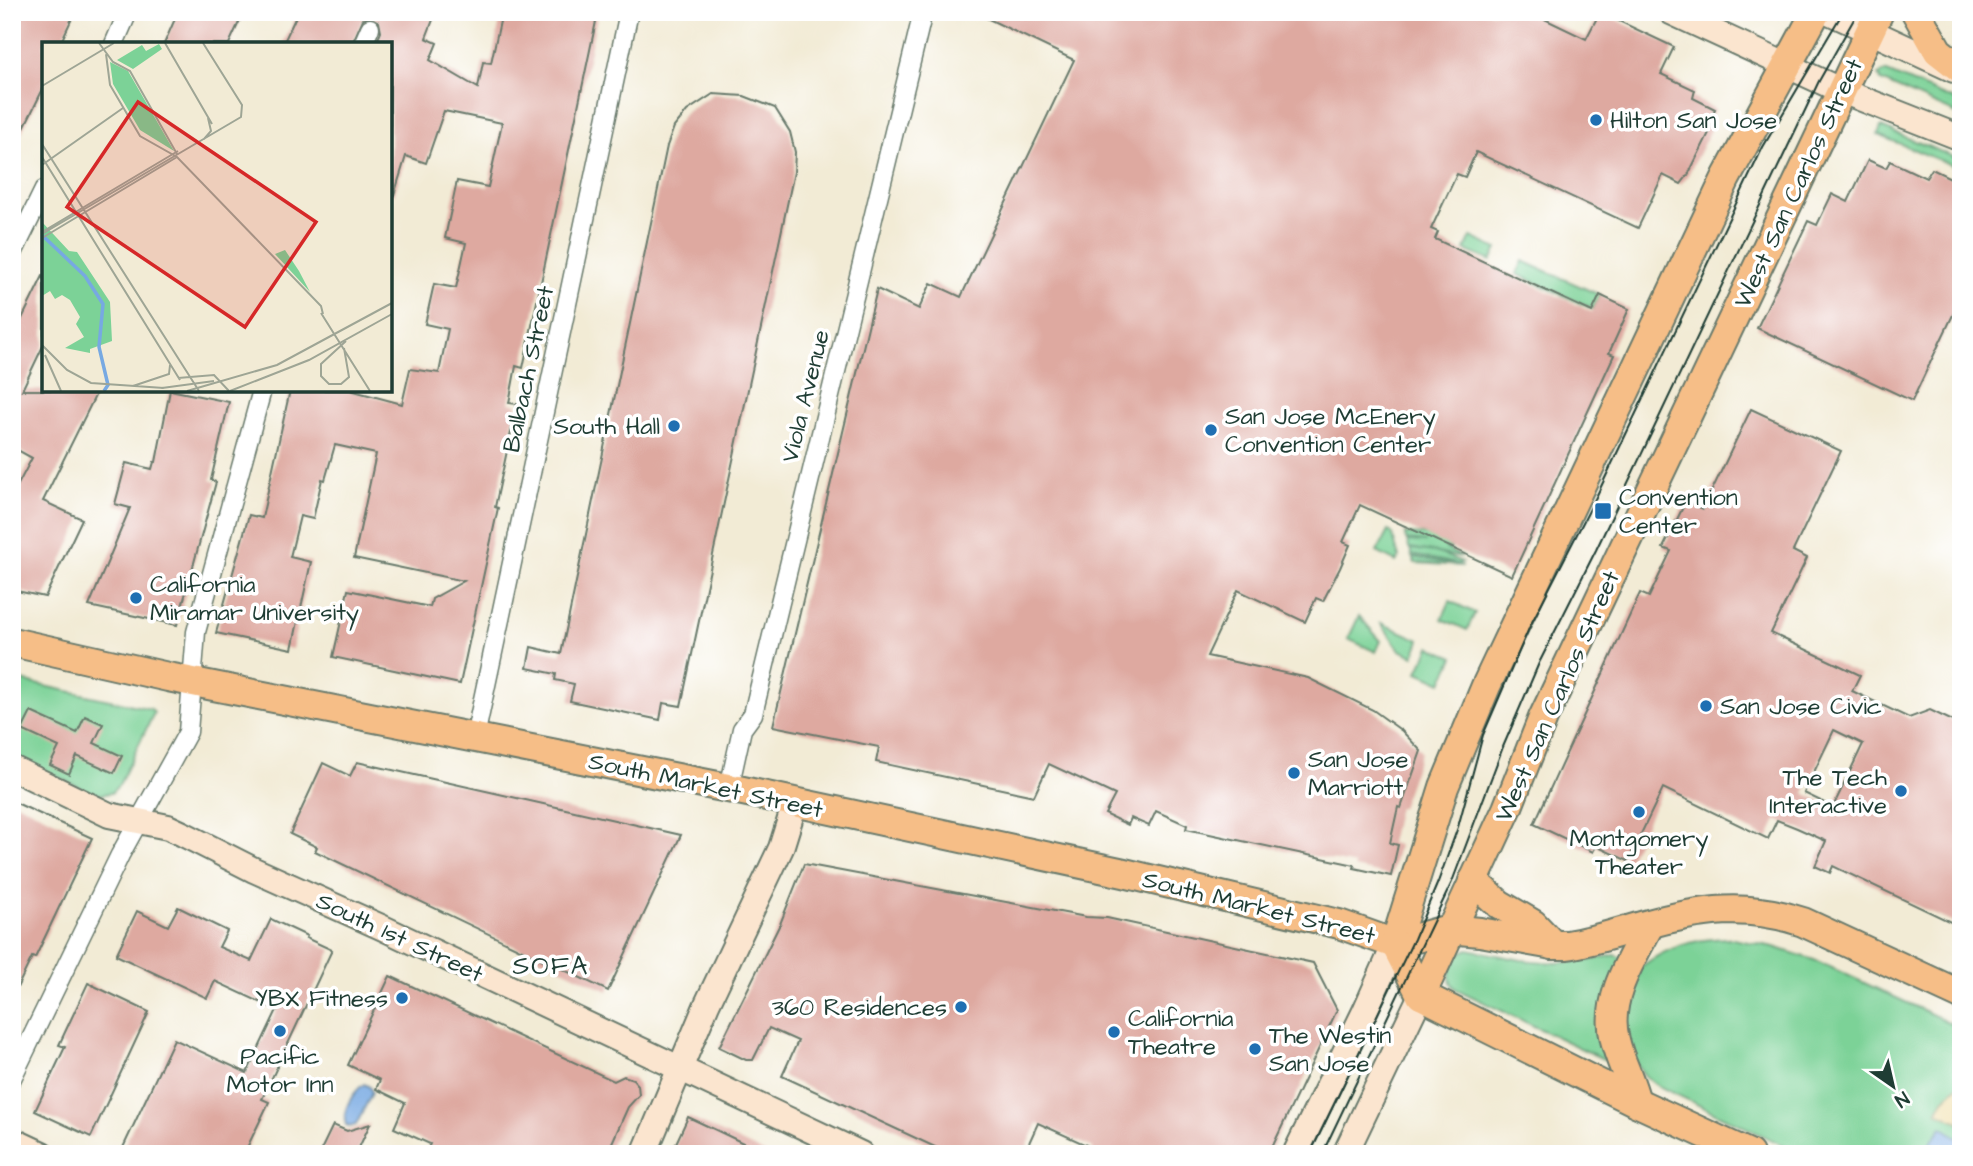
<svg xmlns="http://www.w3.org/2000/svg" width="1973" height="1166" font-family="'Architects Daughter',sans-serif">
<rect width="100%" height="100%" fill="#fff"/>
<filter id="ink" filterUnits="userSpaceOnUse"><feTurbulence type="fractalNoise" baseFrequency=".0143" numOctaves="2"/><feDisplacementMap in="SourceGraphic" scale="14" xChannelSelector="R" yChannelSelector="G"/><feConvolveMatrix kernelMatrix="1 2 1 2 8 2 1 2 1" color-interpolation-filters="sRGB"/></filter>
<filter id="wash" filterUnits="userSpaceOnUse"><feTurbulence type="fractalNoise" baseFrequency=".00686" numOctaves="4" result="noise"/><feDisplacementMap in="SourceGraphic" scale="28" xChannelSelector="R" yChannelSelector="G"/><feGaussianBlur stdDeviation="1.57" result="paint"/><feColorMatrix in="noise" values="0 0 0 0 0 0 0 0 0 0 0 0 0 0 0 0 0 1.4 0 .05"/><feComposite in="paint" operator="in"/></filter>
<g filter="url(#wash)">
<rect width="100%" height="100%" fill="#f2ebd5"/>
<g fill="#7cd297" stroke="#4e8866" stroke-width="2">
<polygon points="1883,72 1887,72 1961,103 1961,116 1881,81 1879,75"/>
<polygon points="1881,127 1961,160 1961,169 1878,135"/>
<polygon points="1471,237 1497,249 1491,261 1465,250"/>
<polygon points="1523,261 1600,295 1593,309 1517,274"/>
<polygon points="1388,531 1392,533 1399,557 1396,562 1377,552"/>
<path d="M1405,534L1431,535L1452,545L1450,549L1445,548L1461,556C1455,558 1420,549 1409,548L1407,541L1426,542L1406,540Z"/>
<polygon points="1410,549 1435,552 1462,562 1458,564 1412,555"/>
<polygon points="1412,557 1463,566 1415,563"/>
<polygon points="1450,601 1475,613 1467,630 1442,619"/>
<polygon points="1359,616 1381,641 1376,652 1348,639"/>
<polygon points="1381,623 1420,640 1414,656 1400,650"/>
<polygon points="1430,647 1454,657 1442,683 1418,672"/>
<polygon points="12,679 151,709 154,713 119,785 111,793 96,795 12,756"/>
<path d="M1728,938L1774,947L1817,961L1961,1028V1154H1802L1656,1085L1645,1076L1632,1058L1603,1059L1456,989C1444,978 1452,968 1457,954L1468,949L1521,960L1556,963L1591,960L1615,955L1642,966C1669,946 1695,939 1728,938Z"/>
</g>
<polygon fill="#eeda9e" stroke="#868c69" stroke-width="2" points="1961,1083 1961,1123 1937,1112 1944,1099"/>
<g fill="#77a9e2" stroke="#4b738b" stroke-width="2">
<path d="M364,1084L370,1087L372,1093L356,1125L350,1127L346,1125C341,1112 352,1093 364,1084Z"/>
<polygon points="1942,1127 1961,1139 1961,1154 1928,1154 1927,1148"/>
</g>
<g id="blocks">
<g fill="#dea9a0" fill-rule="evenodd">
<polygon points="12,12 75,12 60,44 44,44 44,87 12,152"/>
<polygon points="178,12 230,12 241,18 229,44 164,44"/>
<polygon points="298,12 436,12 426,38 437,43 430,60 478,88 483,62 491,63 502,12 598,12 523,368 516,366 509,403 517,404 495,507 498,508 460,684 333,657 348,590 430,607 432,599 464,581 354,558 376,454 335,445 325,480 322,479 313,519 300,516 290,557 311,562 292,649 216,633 249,515 262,518 290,390 350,390 402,404 410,369 439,373 448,329 425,324 434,284 456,288 466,243 445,238 457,181 488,187 502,123 444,111 426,163 406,156 394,195 390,194 390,44 376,44 381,32 379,22 369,17 363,19 352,44 283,44"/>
<polygon points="974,12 1530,12 1586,39 1600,12 1674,47 1661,74 1695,90 1693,98 1715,109 1708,123 1711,125 1709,133 1688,175 1681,184 1663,175 1638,228 1476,152 1465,177 1457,174 1431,229 1438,232 1435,239 1592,312 1600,295 1629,309 1609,353 1614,355 1512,576 1360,505 1343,542 1350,545 1340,568 1323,601 1316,598 1305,622 1238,590 1207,656 1308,678 1373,710 1402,731 1421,751 1401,808 1398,807 1390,843 1398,845 1391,876 1354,868 1355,865 1186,829 1187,825 1156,811 1149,826 1131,818 1128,825 1105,814 1115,795 1049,764 1034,796 876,762 879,747 773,726 877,289 919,309 931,283 961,297 1074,60"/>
<polygon points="713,94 744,96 775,108 790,132 795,152 794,172 681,706 663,703 660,720 570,701 574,684 555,680 556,674 527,668 531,647 561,654 667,146 674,127 687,111"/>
<polygon points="1868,160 1886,168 1890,161 1926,178 1932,169 1961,183 1961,298 1912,401 1757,328 1808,221 1817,225 1832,194 1848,202"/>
<polygon points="44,274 44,344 22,390 98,390 43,501 82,519 45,597 12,590 12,496 32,458 12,447 12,339"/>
<polygon points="170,390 229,402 211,480 216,482 177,625 89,606 130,508 115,504 126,463 152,469 154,462 156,462"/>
<path d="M1751,409L1841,451L1793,551L1807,558L1771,633L1860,675L1852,691L1909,718L1930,710L1961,725V927L1833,866L1830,873L1815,866L1826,841L1797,828L1777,820L1768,839L1663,788L1628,861L1596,846L1593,852L1534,824L1640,593L1649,597L1671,551L1663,548L1686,501L1703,509ZM1834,730L1863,744L1833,807L1804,793Z"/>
<polygon points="31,712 77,733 85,716 103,724 94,743 122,756 114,773 77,756 69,774 50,765 59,747 22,730"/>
<polygon points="357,762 681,835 608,991 315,851 317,847 290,834 323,763 350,776"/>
<polygon points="12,801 92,838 35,958 32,957 12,998"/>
<polygon points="804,864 1086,917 1107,918 1313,963 1337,1010 1269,1154 1090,1154 1093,1148 1038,1123 1024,1154 950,1154 782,1076 798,1041 769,1028 753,1060 746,1060 719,1047 780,924"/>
<polygon points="178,907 227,931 219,947 251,961 271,919 307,936 306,938 332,950 262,1099 269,1102 244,1154 120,1154 174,1039 247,1073 277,1010 215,981 207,998 116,955 137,911 168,926"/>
<polygon points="390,976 614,1081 624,1076 633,1079 638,1085 639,1095 628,1107 607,1154 425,1154 430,1144 394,1128 405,1103 376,1089 380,1080 348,1065"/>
<polygon points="88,983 149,1012 91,1137 35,1111 65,1047 59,1045"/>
<polygon points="688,1117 716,1130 766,1154 671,1154"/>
<polygon points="370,1124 356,1154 319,1154 333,1125 347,1131"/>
</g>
</g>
</g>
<g filter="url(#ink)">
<use href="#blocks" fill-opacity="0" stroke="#697a6c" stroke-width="2"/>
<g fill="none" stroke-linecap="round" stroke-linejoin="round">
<defs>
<g id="street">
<polyline points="114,44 128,12"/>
<polyline points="363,44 370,28"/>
<polyline points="12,255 44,190"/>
<polyline points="475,737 629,12"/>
<polyline points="729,788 742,729 753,714 923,12"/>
<polyline points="12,1078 120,855 188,732 196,632 262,390"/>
</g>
<g id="secondary">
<polyline points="1671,12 1842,91 1961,138"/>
<polyline points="1829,12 1954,70"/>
<polyline points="12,768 109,815 168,827 183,834 254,870 381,927 861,1154"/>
<polyline points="12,1140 42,1154"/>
<polyline points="644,1154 707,1004 781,848 795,803"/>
<polyline points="1295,1154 1365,1011 1395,944"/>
<polyline points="1345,1154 1421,995"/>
</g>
<g id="primary">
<polyline points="1916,12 1938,51 1961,69"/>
<path d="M12,642L168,677L743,791L1124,873L1339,924L1395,944L1449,929L1480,932L1553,945H1567C1594,941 1620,932 1645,925C1701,909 1748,903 1803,922L1961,995"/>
<polyline points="1473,881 1499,904 1533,924 1553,945"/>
<polyline points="1395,944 1444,787 1486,686 1726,178 1816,12"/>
<polyline points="1395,944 1421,995 1636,1102 1749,1154"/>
<polyline points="1421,995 1507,809 1543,718 1879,12"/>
<path d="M1636,1102C1631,1080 1620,1062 1615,1040C1604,1000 1632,958 1650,924"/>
</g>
</defs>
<use href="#street" stroke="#697a6c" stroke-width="21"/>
<use href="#secondary" stroke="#697a6c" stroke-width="28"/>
<use href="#primary" stroke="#697a6c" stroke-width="32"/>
<use href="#street" stroke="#fff" stroke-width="18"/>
<use href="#secondary" stroke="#fbe5cf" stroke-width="24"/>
<use href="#primary" stroke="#f6be87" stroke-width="28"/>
<g stroke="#1f3d34" stroke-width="2">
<polyline points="1310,1154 1414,939 1438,882 1458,827 1483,735 1530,626 1597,495 1763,147 1843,12"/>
<polyline points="1322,1154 1452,882 1503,747 1539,663 1596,550 1819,81 1858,12"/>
</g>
</g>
</g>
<g fill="#1f6fb2" stroke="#fff" stroke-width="2.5">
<circle cx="1596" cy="120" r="7"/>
<circle cx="674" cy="426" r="7"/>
<circle cx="1211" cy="430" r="7"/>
<rect x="1594" y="502" width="18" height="18" rx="3.5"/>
<circle cx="136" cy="598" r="7"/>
<circle cx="1706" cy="706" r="7"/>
<circle cx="1294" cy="773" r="7"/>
<circle cx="1901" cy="791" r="7"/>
<circle cx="1639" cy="812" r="7"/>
<circle cx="402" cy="998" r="7"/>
<circle cx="961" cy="1007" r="7"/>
<circle cx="280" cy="1031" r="7"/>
<circle cx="1114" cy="1032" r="7"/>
<circle cx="1255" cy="1049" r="7"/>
</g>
<g text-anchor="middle" stroke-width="7" stroke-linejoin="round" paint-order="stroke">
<g font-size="24" fill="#1f3d34" stroke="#fff" text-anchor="start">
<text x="1610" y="128">Hilton San Jose</text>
<text x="1225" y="424">San Jose McEnery<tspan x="1225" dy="28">Convention Center</tspan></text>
<text x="660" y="434" text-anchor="end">South Hall</text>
<text x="1619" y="505">Convention<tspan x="1619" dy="28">Center</tspan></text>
<text x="150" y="592">California<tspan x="150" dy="28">Miramar University</tspan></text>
<text x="1720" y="714">San Jose Civic</text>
<text x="1308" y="767">San Jose<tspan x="1308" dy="28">Marriott</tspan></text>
<text x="1887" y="785" text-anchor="end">The Tech<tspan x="1887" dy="28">Interactive</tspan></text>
<text x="1639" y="846" text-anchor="middle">Montgomery<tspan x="1639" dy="28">Theater</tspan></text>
<text x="388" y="1006" text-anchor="end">YBX Fitness</text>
<text x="947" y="1015" text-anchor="end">360 Residences</text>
<text x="1128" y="1026">California<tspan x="1128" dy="28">Theatre</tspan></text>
<text x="1269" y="1043">The Westin<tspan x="1269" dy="28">San Jose</tspan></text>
<text x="280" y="1064" text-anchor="middle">Pacific<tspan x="280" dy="28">Motor Inn</tspan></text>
</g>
<g font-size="24" fill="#1f3d34" stroke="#fff">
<text transform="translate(1798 183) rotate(-65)" y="8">West San Carlos Street</text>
<text transform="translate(528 369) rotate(-78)" y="8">Balbach Street</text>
<text transform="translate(805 396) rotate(-76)" y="8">Viola Avenue</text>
<text transform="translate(1557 696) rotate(-66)" y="8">West San Carlos Street</text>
<text transform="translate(706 785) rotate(12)" y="8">South Market Street</text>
<text transform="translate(1259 907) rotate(14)" y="8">South Market Street</text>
<text transform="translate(400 937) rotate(25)" y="8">South 1st Street</text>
</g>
<g font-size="26" letter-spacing="2" fill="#1f3d34" stroke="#fff">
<text x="551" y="974">SOFA</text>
</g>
</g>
<g transform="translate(42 42)">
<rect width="350" height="350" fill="#f2ebd5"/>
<path d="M117,2L120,7L91,27L75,18L100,3L104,9ZM68,20L86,29L132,109L98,88L71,42ZM0,180L27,209L35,210L68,260L70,299L48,307V311L23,306L42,295L34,282L38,275L28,258L20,253L13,257L8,249L0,254ZM243,208L257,229L268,250L233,212Z" fill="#7cd297"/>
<path fill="none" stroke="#77a9e2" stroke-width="3.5" d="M1,194L43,234L61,262L57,305L66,343L62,349"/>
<path fill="none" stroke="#9ea595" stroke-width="2" d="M57,1L71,20L88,29L135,112M123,1L170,82M64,12L68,43L98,94L135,115L279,264L281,272M0,44L72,1M162,97L169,89L166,76M0,102L157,349M0,115L138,338M0,123L81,66M0,190L136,109M0,192L199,75L200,63L161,1M0,196L135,115M279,271L328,349M0,303L25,328L49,341L122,346M302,306L307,335L299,342H287L279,334V322L304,299M3,313L19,349M136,336L172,333L187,349M91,344L127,332L128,323M120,346L172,339M145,349L235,323L350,261M188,349L267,318L350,272"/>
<path fill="#d62828" fill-opacity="0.15" stroke="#d62828" stroke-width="3.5" d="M96,60L274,180L203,285L25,165Z"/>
<rect width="350" height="350" fill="none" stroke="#1f3d34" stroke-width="3.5"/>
</g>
<rect width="1973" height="1166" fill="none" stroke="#fff" stroke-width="42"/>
<g transform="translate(1893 1086) rotate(146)" stroke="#ffffff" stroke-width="5" paint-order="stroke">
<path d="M0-5L12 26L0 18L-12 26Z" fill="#1f3d34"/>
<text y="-10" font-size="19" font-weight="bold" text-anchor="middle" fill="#1f3d34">N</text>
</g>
</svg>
